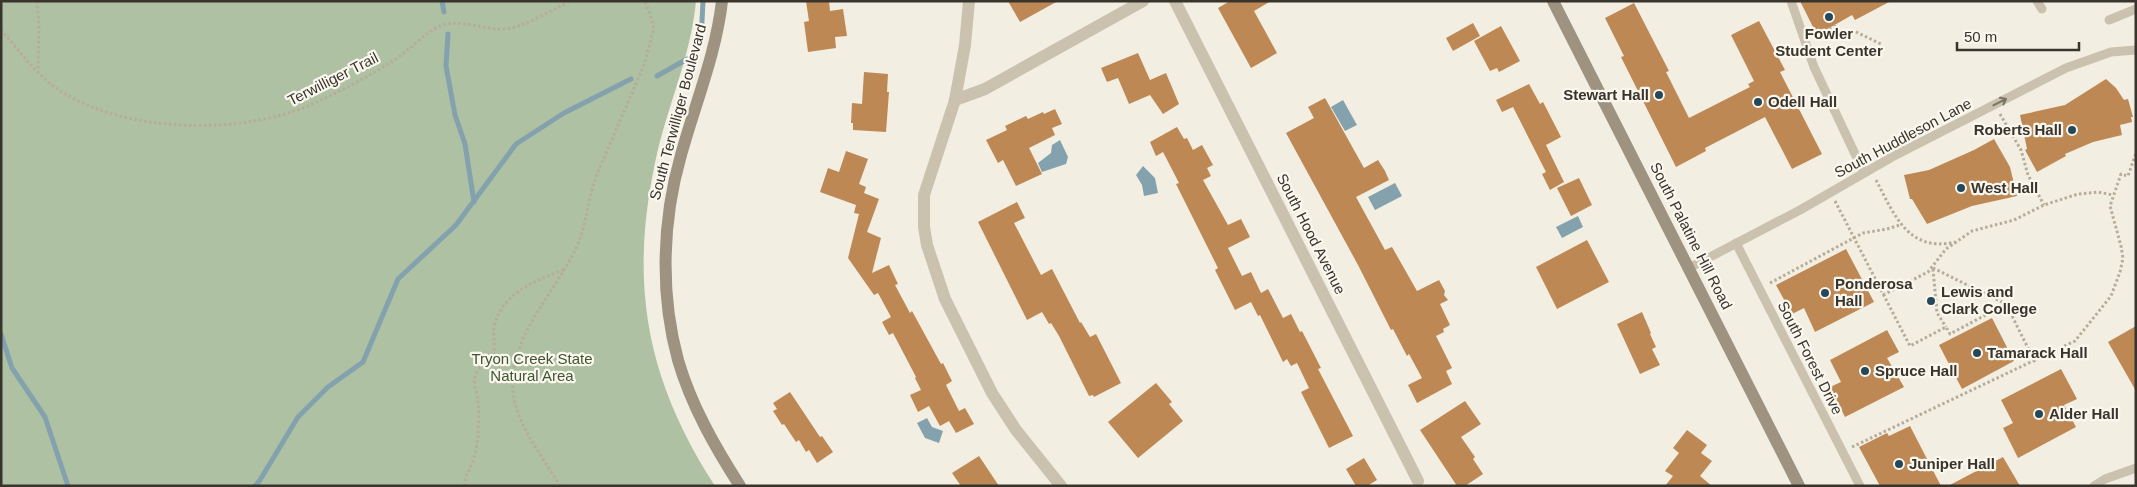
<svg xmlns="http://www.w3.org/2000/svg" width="2137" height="487" font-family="Helvetica,sans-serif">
<rect width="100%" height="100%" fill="#f2efe2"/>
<path fill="#afc1a3" d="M1,1H696C691,57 666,109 655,163C629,286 647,381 715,486H1Z"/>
<g fill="#83a2ae">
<polygon points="1343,100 1357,125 1345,131 1331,107"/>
<polygon points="1060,140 1068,157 1066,164 1042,172 1038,163 1051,153 1052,145"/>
<polygon points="1143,166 1155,178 1158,193 1144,196 1142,185 1136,175"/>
<polygon points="1395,183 1402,196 1375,210 1368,197"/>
<polygon points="1578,216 1583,227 1562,238 1556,227"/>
<polygon points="927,418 932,427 943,431 939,443 925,438 917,423"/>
</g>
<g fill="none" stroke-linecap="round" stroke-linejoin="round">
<g stroke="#83a2ae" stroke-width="5">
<polyline points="442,1 444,12"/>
<polyline points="448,34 446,66 455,115 465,144 474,202"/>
<polyline points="657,76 689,58 701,41 703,1"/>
<polyline points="1,334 12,368 45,417 68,486"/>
<polyline points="255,486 260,480 298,417 328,387 363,362 398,279 456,225 516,144 564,113 631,79"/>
</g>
</g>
<g fill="#be8855">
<polygon points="806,1 829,1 830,11 843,9 847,36 835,37 836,48 808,52 804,22 809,21"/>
<polygon points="1008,1 1058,1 1020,22"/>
<polygon points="1230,1 1271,1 1254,11 1277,53 1251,68 1218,8"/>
<polygon points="1800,1 1891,1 1855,20 1852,15 1817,35"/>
<polygon points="1634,3 1669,71 1666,72 1689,118 1750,87 1748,84 1754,81 1731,35 1759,21 1785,70 1780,72 1822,154 1792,169 1765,117 1705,148 1706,151 1676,167 1621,57 1624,56 1605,18"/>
<polygon points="1473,23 1480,36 1453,51 1446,38"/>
<polygon points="1501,26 1520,61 1499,72 1497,68 1490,71 1474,41"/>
<polygon points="1138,53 1150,80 1166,73 1179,104 1163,114 1150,95 1129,104 1118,78 1107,82 1101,68"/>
<polygon points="864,72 888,74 887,92 889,92 886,132 853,130 853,123 851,123 852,103 862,104"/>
<polygon points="2106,79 2116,88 2124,100 2128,99 2133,117 2131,117 2132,122 2120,125 2122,135 2093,142 2065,154 2066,156 2037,172 2025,150 2027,149 2020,115 2065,105"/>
<polygon points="1529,84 1540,104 1543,102 1561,137 1546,145 1564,182 1550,190 1542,174 1546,172 1513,107 1502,112 1496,100"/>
<polygon points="1325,98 1364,168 1378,160 1385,171 1389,180 1356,197 1385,250 1392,247 1417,291 1439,280 1445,291 1444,295 1448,300 1440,304 1450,325 1443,329 1444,332 1436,336 1452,368 1446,371 1452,384 1417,403 1408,385 1422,378 1409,354 1407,356 1393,329 1391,330 1358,265 1286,133 1314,118 1308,107"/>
<polygon points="1055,109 1062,124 1052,128 1055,135 1029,148 1042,174 1016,186 1003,160 998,163 986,140 1007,130 1005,126 1026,116 1028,119 1043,112 1044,114"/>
<polygon points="1177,127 1184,139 1187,138 1193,150 1202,145 1213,165 1207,168 1211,176 1203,180 1228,225 1241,219 1250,237 1228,248 1242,276 1251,272 1261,293 1268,289 1283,318 1291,314 1300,332 1302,331 1321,368 1318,369 1353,436 1329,448 1301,392 1309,388 1297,363 1291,366 1287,359 1283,362 1260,315 1258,316 1251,302 1235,310 1215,270 1218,268 1176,184 1179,183 1163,152 1156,156 1150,142"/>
<polygon points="1994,139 2010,167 2017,196 1972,206 1927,224 1912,199 1910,199 1904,175 1929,170 1974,150"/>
<polygon points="846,151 868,159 859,184 866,187 864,193 879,199 867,232 881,238 872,273 889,265 898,284 895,285 910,313 912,311 941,364 943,363 952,381 946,385 959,411 965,408 974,424 956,433 949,421 940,426 929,406 918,412 910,395 921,390 915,378 916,377 893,333 889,335 882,322 891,317 878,293 874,295 848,258 859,214 854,213 856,205 820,192 828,168 839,172"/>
<polygon points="1579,178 1592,205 1571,216 1557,188"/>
<polygon points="1017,202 1025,218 1014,223 1041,275 1052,269 1080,323 1081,322 1090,337 1096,334 1121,383 1094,397 1093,395 1089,396 1059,336 1051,323 1049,324 1042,312 1027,320 978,222"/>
<polygon points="1587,240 1609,282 1557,309 1536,267"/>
<polygon points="1846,249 1874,302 1815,332 1804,308 1792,314 1776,285"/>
<polygon points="1642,312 1651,333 1650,334 1656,347 1652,349 1660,365 1640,374 1617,324"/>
<polygon points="1992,318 2014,361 1962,389 1939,345"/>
<polygon points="2136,326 2136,391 2108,342"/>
<polygon points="1887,330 1899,352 1887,358 1904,387 1845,417 1830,387 1841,382 1830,360"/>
<polygon points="2061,369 2077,399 2064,405 2076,427 2018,458 2003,428 2013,423 2001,400"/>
<polygon points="1156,383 1172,402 1169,404 1183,421 1138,458 1108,422"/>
<polygon points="790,392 820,437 822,436 833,452 817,463 809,450 806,452 799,440 796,442 784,424 782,425 773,411 777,409 773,403"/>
<polygon points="1465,401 1481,424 1461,437 1475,457 1473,459 1483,474 1465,486 1457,486 1420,430"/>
<polygon points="1910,426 1941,486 1880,486 1859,447 1887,433 1889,436"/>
<polygon points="1687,430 1707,445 1701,453 1712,461 1700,476 1712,486 1665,486 1673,476 1665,471 1679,453 1673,448"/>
<polygon points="979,456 999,486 961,486 952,473"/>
<polygon points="2003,457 2020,486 1948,486"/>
<polygon points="1364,458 1377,480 1367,486 1356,486 1346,469"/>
</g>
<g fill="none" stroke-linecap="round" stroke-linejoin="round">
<g stroke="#b6ac99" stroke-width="3" stroke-dasharray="2.5 2.5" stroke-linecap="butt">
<polyline points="37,1 39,24 38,70"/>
<path d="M1,30C19,50 36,75 59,90C126,135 250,136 321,100C346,88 372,75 394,60C409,51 425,32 440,26C462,17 488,33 511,28C527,25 554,9 570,1"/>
<polyline points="1816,36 1835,26 1842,37 1854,31 1881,44"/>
<polyline points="2000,114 2021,150 2028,175 2044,205"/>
<path d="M1876,180C1894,214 1908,253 1955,242"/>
<polyline points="1835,201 1910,346 1946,327 1950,334 2006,304"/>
<polyline points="1933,268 2006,304 2035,362"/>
<polyline points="1933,269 1937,313 1946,327"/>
<polyline points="1770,283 1863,233 1887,229 1900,225"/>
<polyline points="1883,295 1928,272 1946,249 1972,231 2014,220 2044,205 2078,194 2098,192 2113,195"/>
<polyline points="1852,447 2075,341 2111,296 2120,272 2123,258 2121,246 2110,206 2121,174 2128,176 2136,153"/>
<path d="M465,486C464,476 470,470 473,461C476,453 477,443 478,435C479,424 479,411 478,400C477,392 472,382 476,374C480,364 493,362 494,350C495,341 492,332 495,323C505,291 536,281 565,269"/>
<path d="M560,486C547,464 526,436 518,413C496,352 547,305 573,254C587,229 587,200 597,174L644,65L654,28L649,11L644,1"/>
</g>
<g stroke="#cac2ae" stroke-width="9">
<polyline points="1791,1 1814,67 1864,173"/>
<polyline points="2037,1 2042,9"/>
<polyline points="2109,20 2136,9"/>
<polyline points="1736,243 1860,486"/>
<polyline points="1689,268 1800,210 1892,157 2066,68 2111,52 2136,50"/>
<polyline points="2094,486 2105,479 2136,468"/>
</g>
<g stroke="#cac2ae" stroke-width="12">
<polyline points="969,1 965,45 955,100 924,195 924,227 927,245 945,299 992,393 1016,430 1061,486"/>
<polyline points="1175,1 1418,481"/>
<polyline points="955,100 985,89 1143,1"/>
</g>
<g stroke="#9e9280" stroke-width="12">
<path d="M722,1C716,54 695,104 681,155C662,221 660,294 678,360C691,405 715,447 740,486"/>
<polyline points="1553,1 1799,486"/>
</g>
</g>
<defs><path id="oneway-shaft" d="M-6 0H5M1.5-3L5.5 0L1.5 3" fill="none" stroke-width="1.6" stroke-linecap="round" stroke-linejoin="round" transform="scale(1.25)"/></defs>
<use stroke="#7a7466" href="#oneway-shaft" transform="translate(2000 102) rotate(-27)"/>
<g fill="#244859" stroke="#faf7ef" stroke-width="2">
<circle cx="1829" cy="17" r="5"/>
<circle cx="1659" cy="95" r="5"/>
<circle cx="1758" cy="102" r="5"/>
<circle cx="2072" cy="130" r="5"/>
<circle cx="1961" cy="188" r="5"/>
<circle cx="1825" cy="293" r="5"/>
<circle cx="1931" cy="301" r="5"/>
<circle cx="1977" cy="353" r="5"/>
<circle cx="1865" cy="371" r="5"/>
<circle cx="2039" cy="414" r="5"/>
<circle cx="1899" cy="464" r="5"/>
</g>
<g text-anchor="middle" stroke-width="4.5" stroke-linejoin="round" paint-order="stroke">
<g font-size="15" font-weight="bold" fill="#39342c" stroke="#faf7ef" text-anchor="start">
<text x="1829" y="39" text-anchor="middle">Fowler<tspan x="1829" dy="17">Student Center</tspan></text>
<text x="1649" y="100" text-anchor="end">Stewart Hall</text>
<text x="1768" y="107">Odell Hall</text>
<text x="2062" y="135" text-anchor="end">Roberts Hall</text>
<text x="1971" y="193">West Hall</text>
<text x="1835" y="289">Ponderosa<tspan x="1835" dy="17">Hall</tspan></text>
<text x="1941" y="297">Lewis and<tspan x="1941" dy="17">Clark College</tspan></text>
<text x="1987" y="358">Tamarack Hall</text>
<text x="1875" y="376">Spruce Hall</text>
<text x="2049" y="419">Alder Hall</text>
<text x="1909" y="469">Juniper Hall</text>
</g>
<g font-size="15" fill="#39342c" stroke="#faf7ef">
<text transform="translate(333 79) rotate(-27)" y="5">Terwilliger Trail</text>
<text transform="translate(678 112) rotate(-75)" y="5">South Terwilliger Boulevard</text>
<text transform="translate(1903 138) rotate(-28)" y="5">South Huddleson Lane</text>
<text transform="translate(1311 234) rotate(63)" y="5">South Hood Avenue</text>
<text transform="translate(1691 236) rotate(63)" y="5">South Palatine Hill Road</text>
<text transform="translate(1810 358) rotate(63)" y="5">South Forest Drive</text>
</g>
<g font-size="15" fill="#405631" stroke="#faf7ef">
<text x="532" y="364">Tryon Creek State<tspan x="532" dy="17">Natural Area</tspan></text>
</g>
</g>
<rect width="2137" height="487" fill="none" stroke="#39342c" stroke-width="5"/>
<path d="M1957 42v8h122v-8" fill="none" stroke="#39342c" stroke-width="2.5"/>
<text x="1964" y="42" font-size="15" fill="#39342c" stroke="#faf7ef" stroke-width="4" paint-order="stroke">50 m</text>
</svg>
